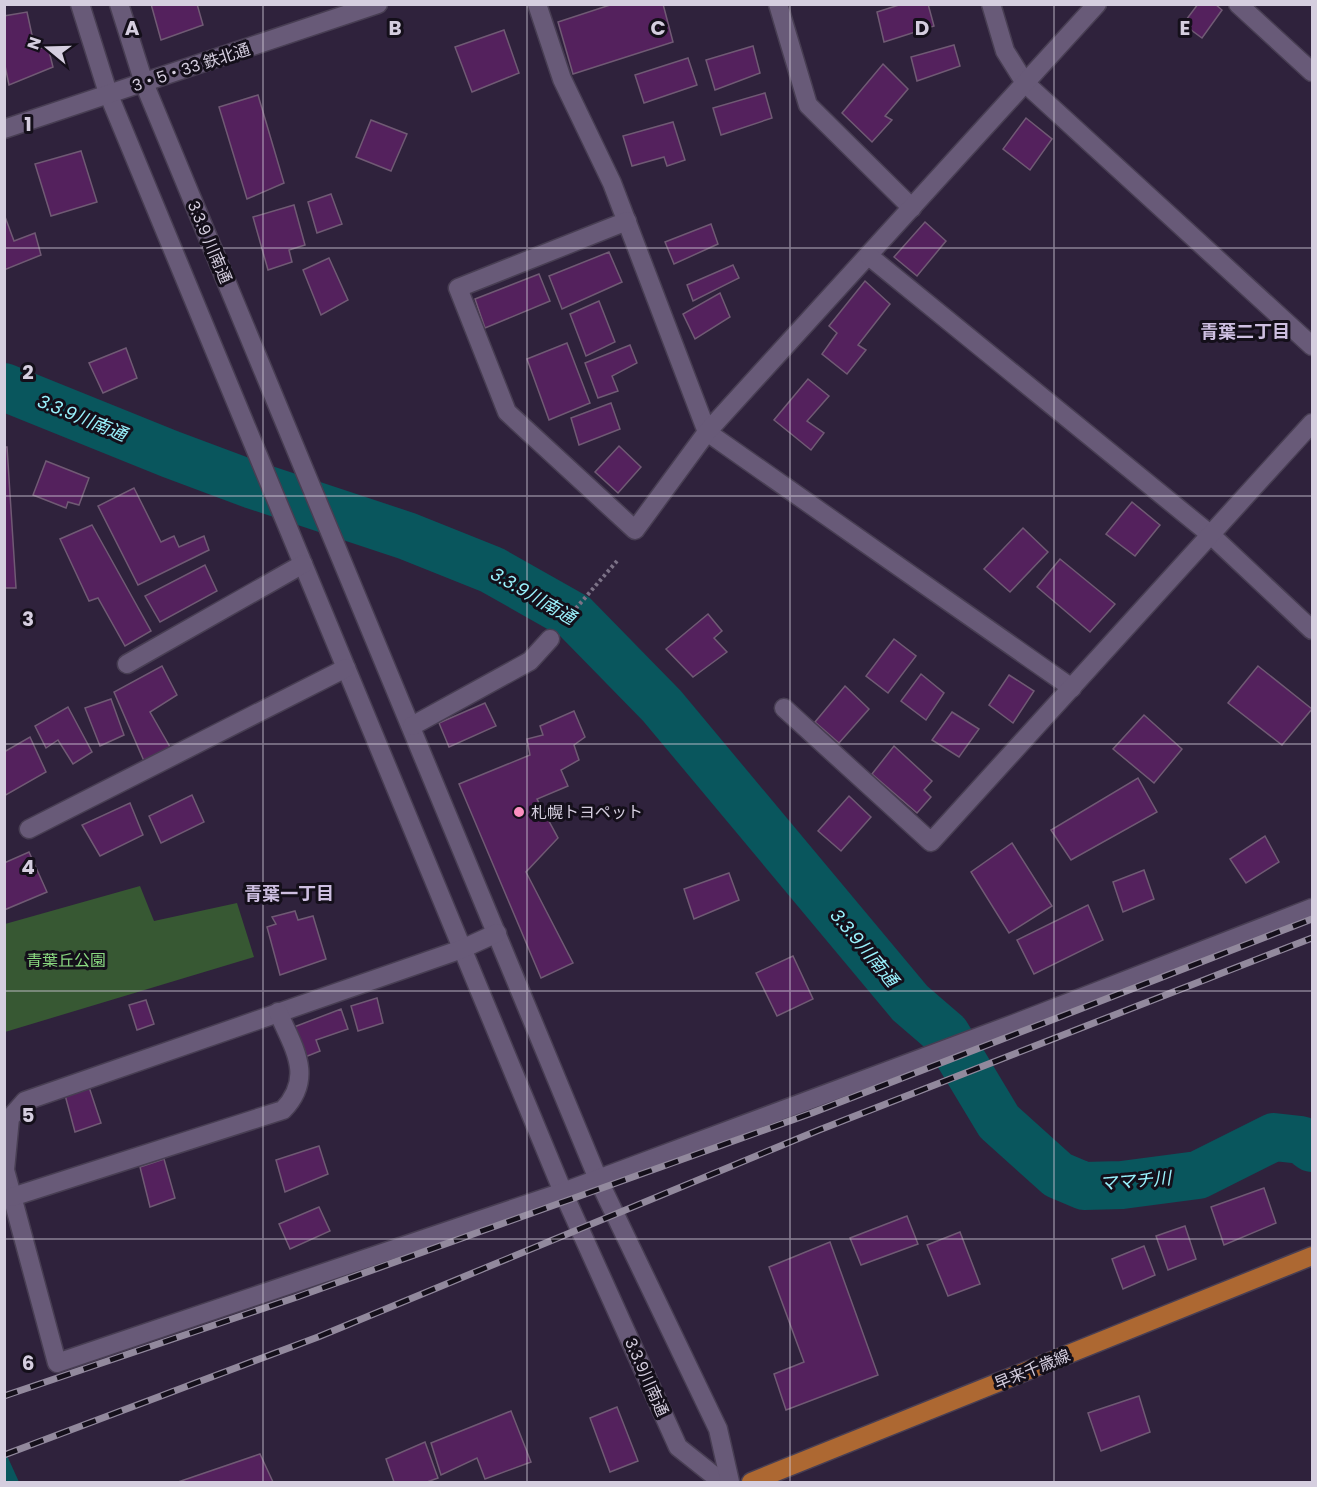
<svg xmlns="http://www.w3.org/2000/svg" width="1317" height="1487" font-family="Poppins,'Noto Sans JP',sans-serif">
<rect width="100%" height="100%" fill="#2f223c"/>
<polygon fill="#375833" points="140,886 154,921 237,903 254,957 5,1032 5,924"/>
<g fill="#09565d">
<polygon points="4,369 174,440 173,467 51,427 5,403"/>
<polygon points="4,1449 19,1482 5,1482"/>
</g>
<g fill="none" stroke-linecap="round" stroke-linejoin="round">
<polyline stroke="#09565d" stroke-width="48" points="4,387 170,454 253,485 407,536 492,570 575,617 662,706 910,1003 946,1034 999,1122 1058,1175 1084,1186 1122,1185 1198,1175 1274,1137 1301,1140 1312,1148"/>
</g>
<g fill="#54215d" stroke="#705a74" stroke-width="1.5">
<polygon points="151,4 197,4 203,25 161,40"/>
<polygon points="613,4 663,4 673,42 573,74 558,22"/>
<polygon points="902,4 928,4 934,26 884,42 877,12"/>
<polygon points="1198,4 1215,4 1222,10 1202,38 1183,24"/>
<polygon points="27,12 35,49 48,47 53,67 9,85 4,61 4,16"/>
<polygon points="504,30 519,73 472,92 455,47"/>
<polygon points="954,45 960,66 917,81 911,57"/>
<polygon points="753,46 760,73 715,90 706,60"/>
<polygon points="688,58 697,85 644,103 635,75"/>
<polygon points="883,64 908,89 885,116 892,120 872,142 842,113"/>
<polygon points="765,93 772,118 721,135 713,108"/>
<polygon points="258,95 284,183 247,199 219,107"/>
<polygon points="1026,118 1052,139 1030,170 1003,149"/>
<polygon points="371,120 407,134 391,171 356,157"/>
<polygon points="673,122 685,160 667,166 664,157 632,166 623,136"/>
<polygon points="81,151 97,202 51,216 35,164"/>
<polygon points="331,194 342,224 317,233 308,202"/>
<polygon points="294,205 305,245 289,250 292,262 268,270 253,217"/>
<polygon points="4,214 14,241 35,233 41,255 4,270"/>
<polygon points="925,222 946,241 917,276 894,257"/>
<polygon points="711,224 718,244 674,264 665,242"/>
<polygon points="609,252 622,282 562,309 549,276"/>
<polygon points="329,258 348,300 321,315 303,270"/>
<polygon points="733,265 739,278 693,301 687,285"/>
<polygon points="539,274 550,301 485,328 475,299"/>
<polygon points="865,281 890,304 858,345 866,350 847,374 822,354 837,333 829,326"/>
<polygon points="720,293 730,317 695,339 683,314"/>
<polygon points="599,301 615,342 586,356 570,314"/>
<polygon points="567,343 590,403 549,420 527,359"/>
<polygon points="630,345 637,363 612,376 618,391 598,398 585,363"/>
<polygon points="126,348 137,378 103,393 89,363"/>
<polygon points="808,379 829,396 807,421 824,433 811,450 774,420"/>
<polygon points="611,403 620,429 579,445 571,418"/>
<polygon points="619,446 641,467 618,493 595,472"/>
<polygon points="4,447 7,447 16,588 4,588"/>
<polygon points="46,461 89,478 79,505 68,502 66,508 33,495"/>
<polygon points="134,488 161,542 174,536 179,547 204,536 209,550 138,585 98,506"/>
<polygon points="1132,502 1160,525 1135,556 1106,534"/>
<polygon points="92,525 151,631 125,646 98,598 89,601 60,539"/>
<polygon points="1023,528 1048,552 1010,592 984,569"/>
<polygon points="1060,559 1115,604 1090,632 1037,587"/>
<polygon points="205,565 217,591 160,622 145,596"/>
<polygon points="708,614 722,631 714,638 727,652 693,677 666,649"/>
<polygon points="894,639 916,656 888,693 866,676"/>
<polygon points="162,666 177,695 150,712 170,747 144,761 114,692"/>
<polygon points="1258,666 1312,709 1282,745 1228,703"/>
<polygon points="921,674 944,693 926,720 901,701"/>
<polygon points="1009,675 1034,691 1013,723 989,705"/>
<polygon points="845,686 869,709 839,743 815,722"/>
<polygon points="111,699 124,735 100,746 85,708"/>
<polygon points="485,703 496,726 449,747 439,723"/>
<polygon points="68,707 92,752 73,764 58,740 46,748 35,726"/>
<polygon points="574,711 585,737 574,745 579,760 561,770 568,786 537,799 558,838 526,872 573,963 541,978 459,784 530,755 527,739 543,735 540,726"/>
<polygon points="952,712 979,729 959,757 932,740"/>
<polygon points="1144,715 1182,749 1154,783 1113,749"/>
<polygon points="30,737 46,772 4,796 4,752"/>
<polygon points="894,746 932,781 924,790 931,797 917,813 872,774"/>
<polygon points="1138,778 1157,812 1071,860 1051,830"/>
<polygon points="192,795 204,822 161,843 149,816"/>
<polygon points="849,796 871,817 841,851 818,831"/>
<polygon points="130,803 143,835 100,856 82,825"/>
<polygon points="1265,836 1279,862 1246,883 1230,859"/>
<polygon points="1012,843 1052,906 1009,933 971,872"/>
<polygon points="29,852 47,892 4,910 4,863"/>
<polygon points="1144,870 1154,899 1123,912 1113,882"/>
<polygon points="729,873 739,900 694,919 684,889"/>
<polygon points="1088,905 1103,940 1034,974 1017,940"/>
<polygon points="295,911 298,920 313,916 326,959 280,975 267,927 276,924 272,917"/>
<polygon points="793,956 813,999 777,1016 756,973"/>
<polygon points="377,998 383,1023 358,1031 351,1006"/>
<polygon points="146,1000 154,1024 137,1030 129,1005"/>
<polygon points="341,1009 348,1029 316,1040 320,1051 305,1057 294,1027"/>
<polygon points="89,1087 101,1123 75,1132 65,1095"/>
<polygon points="319,1146 328,1174 285,1192 276,1160"/>
<polygon points="164,1159 175,1198 150,1207 140,1167"/>
<polygon points="1264,1188 1276,1223 1224,1245 1211,1207"/>
<polygon points="319,1207 330,1231 290,1249 279,1224"/>
<polygon points="907,1216 918,1244 861,1265 850,1238"/>
<polygon points="1185,1226 1196,1259 1168,1270 1156,1236"/>
<polygon points="960,1232 980,1284 948,1296 927,1245"/>
<polygon points="830,1242 878,1375 786,1410 774,1374 804,1362 769,1267"/>
<polygon points="1144,1246 1155,1275 1123,1289 1112,1259"/>
<polygon points="1139,1396 1150,1432 1101,1451 1088,1413"/>
<polygon points="617,1407 638,1461 610,1472 590,1418"/>
<polygon points="511,1411 531,1462 485,1479 477,1458 441,1475 431,1443"/>
<polygon points="425,1442 438,1478 427,1482 394,1482 386,1459"/>
<polygon points="260,1454 273,1482 178,1482"/>
</g>
<g fill="none" stroke-linecap="round" stroke-linejoin="round">
<defs>
<g id="minor">
<polyline points="80,4 108,93 563,1192 678,1447 722,1482"/>
<polyline points="119,4 144,83 598,1179 718,1429 730,1482"/>
<polyline points="537,4 562,79 612,183 707,432 1072,688"/>
<polyline points="778,4 808,105 912,208"/>
<polyline points="991,4 1005,51 1025,83 1312,346"/>
<polyline points="1238,4 1312,72"/>
<polyline points="4,129 378,4"/>
<polyline points="627,221 458,288 507,412 635,530 707,432 1097,4"/>
<polyline points="869,256 1211,535 1312,630"/>
<polyline points="127,664 303,564"/>
<polyline points="784,708 931,842 1312,423"/>
<polyline points="412,726 530,661 550,639"/>
<polyline points="29,829 346,668"/>
<polyline points="497,933 462,949 25,1101 10,1118 5,1170 57,1363 563,1192 1016,1023 1312,908"/>
<path d="M12,1197L283,1110C315,1077 293,1047 278,1012"/>
</g>
<polyline id="major" points="751,1482 1312,1256"/>
</defs>
<use href="#minor" stroke="#483e53" stroke-width="21"/>
<use href="#major" stroke="#483e53" stroke-width="21"/>
<polyline stroke="#7c7287" stroke-width="4" stroke-dasharray="3 3" stroke-linecap="butt" points="564,622 617,561"/>
<use href="#minor" stroke="#685a78" stroke-width="18"/>
<use href="#major" stroke="#ad6832" stroke-width="18"/>
<defs>
<g id="rail">
<polyline points="4,1396 297,1297 812,1113 1312,919"/>
<polyline points="4,1455 318,1337 819,1130 1312,938"/>
</g>
</defs>
<use href="#rail" stroke="#92899d" stroke-width="7"/>
<use href="#rail" stroke="#140f1a" stroke-width="4.5" stroke-dasharray="14" stroke-linecap="butt"/>
</g>
<path fill="none" stroke="#d5cedf" stroke-width="1.5" stroke-opacity="0.55" d="M263,4V1482M527,4V1482M790,4V1482M1054,4V1482M4,248H1312M4,496H1312M4,744H1312M4,991H1312M4,1239H1312"/>
<circle fill="#fc8fc1" stroke="#140f1a" stroke-width="2" cx="519" cy="812" r="6"/>
<g text-anchor="middle" stroke-width="6" stroke-linejoin="round" paint-order="stroke">
<g font-size="16" fill="#d5cedf" stroke="#140f1a">
<text transform="translate(191 67) rotate(-18)" y="6">3・5・33 鉄北通</text>
<text transform="translate(210 242) rotate(67)" y="6">3.3.9 川南通</text>
<text transform="translate(1032 1369) rotate(-22)" y="6">早来千歳線</text>
<text transform="translate(647 1377) rotate(66)" y="6">3.3.9川南通</text>
</g>
<g font-size="16" fill="#d5cedf" stroke="#140f1a" text-anchor="start">
<text x="531" y="818">札幌トヨペット</text>
</g>
<g font-size="16" fill="#8ad981" stroke="#140f1a">
<text x="66" y="966">青葉丘公園</text>
</g>
<g font-size="18" font-weight="bold" fill="#cebfe1" stroke="#140f1a">
<text x="1245" y="338">青葉二丁目</text>
<text x="289" y="900">青葉一丁目</text>
</g>
<g font-size="18" font-style="italic" fill="#9af2fd" stroke="#140f1a">
<text transform="translate(82 418) rotate(22)" y="6">3.3.9川南通</text>
<text transform="translate(533 596) rotate(30)" y="6">3.3.9川南通</text>
<text transform="translate(864 948) rotate(50)" y="6">3.3.9川南通</text>
<text transform="translate(1135 1181) rotate(-5)" y="6">ママチ川</text>
</g>
</g>
<g font-size="20" text-anchor="middle" font-weight="bold" fill="#d5cedf" stroke="#140f1a" stroke-width="6" stroke-linejoin="round" paint-order="stroke">
<text x="132" y="35">A</text>
<text x="395" y="35">B</text>
<text x="658" y="35">C</text>
<text x="922" y="35">D</text>
<text x="1185" y="35">E</text>
<text x="28" y="131">1</text>
<text x="28" y="379">2</text>
<text x="28" y="626">3</text>
<text x="28" y="874">4</text>
<text x="28" y="1122">5</text>
<text x="28" y="1370">6</text>
</g>
<rect width="1317" height="1487" fill="none" stroke="#d5cedf" stroke-width="12"/>
<g transform="translate(48 48) rotate(289)" stroke="#140f1a" stroke-width="4.5" paint-order="stroke">
<path d="M0-4.5L10 22L0 15L-10 22Z" fill="#d5cedf"/>
<text y="-9" font-size="16" font-weight="bold" text-anchor="middle" fill="#d5cedf">N</text>
</g>
</svg>
